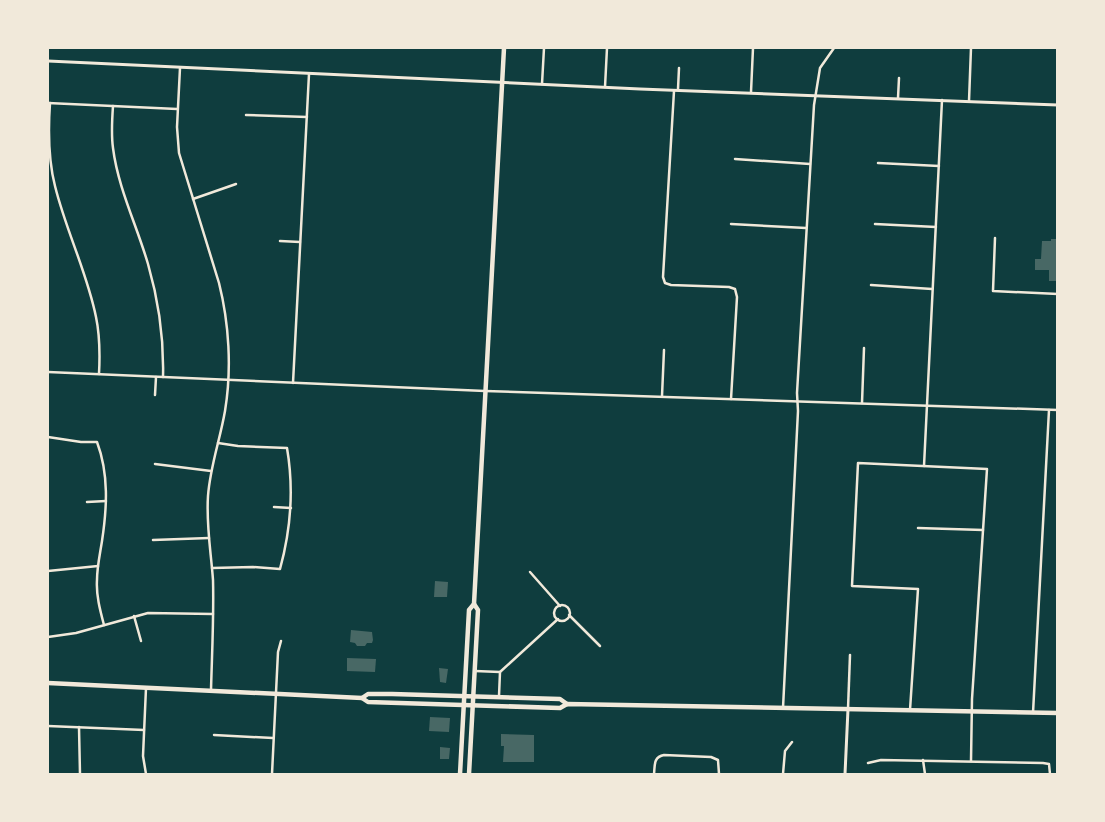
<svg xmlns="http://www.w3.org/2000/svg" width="1105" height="822" font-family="'Exo 2',sans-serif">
<rect width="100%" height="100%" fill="#0f3d3e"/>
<g fill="#486865">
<polygon points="1051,239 1058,239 1058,281 1049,281 1049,270 1035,270 1035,259 1041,259 1042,241 1051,241"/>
<polygon points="435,581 448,582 447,597 434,597"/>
<polygon points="351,630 372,632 373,640 372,643 367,643 365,646 357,646 355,643 350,642"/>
<polygon points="347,658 376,659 375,672 347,671"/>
<polygon points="439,668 448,669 446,683 440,682"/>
<polygon points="430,717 450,718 449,732 429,731"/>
<polygon points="501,734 534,735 534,762 503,762 504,746 501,746"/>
<polygon points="440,747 450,748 449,759 440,759"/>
</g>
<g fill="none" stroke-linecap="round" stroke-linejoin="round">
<g stroke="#f1e9da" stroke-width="2.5">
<path d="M180,68L177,127L179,153L219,283C229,323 232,369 225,411C220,440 210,467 208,496C206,525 211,552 213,580C214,616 212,653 211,690"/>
<polyline points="542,84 544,48"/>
<polyline points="605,87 607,48"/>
<polyline points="678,89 679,68"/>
<polyline points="674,91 663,277 665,283 671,285 729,287 735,289 737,297 731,399"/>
<polyline points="751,92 753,48"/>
<polyline points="898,98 899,78"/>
<polyline points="969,101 971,48"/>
<polyline points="48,103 177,109"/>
<path d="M50,103C48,132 48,159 55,186C66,231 87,272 96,317C100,336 100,355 99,374"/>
<path d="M113,106C112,120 111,134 113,148C118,188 137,226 148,264C159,302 164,338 163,377"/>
<polyline points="246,115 307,117"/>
<polyline points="735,159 810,164"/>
<polyline points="878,163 939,166"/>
<polyline points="193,199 236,184"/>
<polyline points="731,224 806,228"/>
<polyline points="875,224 936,227"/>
<polyline points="995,238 993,291 1058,294"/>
<polyline points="280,241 300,242"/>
<polyline points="871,285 932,289"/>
<polyline points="48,372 485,391 1058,410"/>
<polyline points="293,383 309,74"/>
<polyline points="155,395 156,377"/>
<polyline points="662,396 664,350"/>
<polyline points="862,403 864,348"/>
<path d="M48,437L81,442H97C109,474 107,508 102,541C100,554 97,567 97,580C96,595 100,610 104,625"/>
<polyline points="155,464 211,471"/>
<polyline points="924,466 942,100"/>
<polyline points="87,502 106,501"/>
<polyline points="274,507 291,508"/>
<polyline points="918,528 983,530"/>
<polyline points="153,540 209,538"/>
<path d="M212,568L253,567L280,569C291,529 294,489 287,448L238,446L218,443"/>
<polyline points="48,571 98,566"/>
<polyline points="530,572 560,606"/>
<circle cx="562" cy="613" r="8"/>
<polyline points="569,615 600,646"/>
<polyline points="134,616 141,641"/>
<polyline points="48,637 76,633 148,613 213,614"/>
<polyline points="475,671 500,672"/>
<polyline points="146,688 143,756 146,774"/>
<polyline points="499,696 500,672 558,619"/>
<polyline points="783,708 798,411 797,393 814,105 820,68 834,48"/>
<polyline points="848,709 850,655"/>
<polyline points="910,710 918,589 852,586 858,463 987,469 972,699 971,761"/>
<polyline points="1033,713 1049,410"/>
<polyline points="48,726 144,730"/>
<polyline points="79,727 80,774"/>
<polyline points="214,735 273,738"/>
<polyline points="923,760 925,774"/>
<polyline points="868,763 881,760 1043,763 1049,764 1050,774"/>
<polyline points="272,774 278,652 281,641"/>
<path d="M654,774C655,766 653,757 664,755L711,757L718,760L719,774"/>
<polyline points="783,774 785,751 792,742"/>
</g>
<g stroke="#f1e9da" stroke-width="3">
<polyline points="48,61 640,89 1058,105"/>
<polyline points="845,774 848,709"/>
</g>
<g stroke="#f1e9da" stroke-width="4.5">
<polyline points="48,683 362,698 368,702 560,708 567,704 1058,713"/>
<polyline points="362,698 368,694 392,694 560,699 567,704"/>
<polyline points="460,774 469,610 474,604"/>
<polyline points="469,774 478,610 474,604 504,48"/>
</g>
</g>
<rect width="1105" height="822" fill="none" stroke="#f1e9da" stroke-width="98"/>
</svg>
